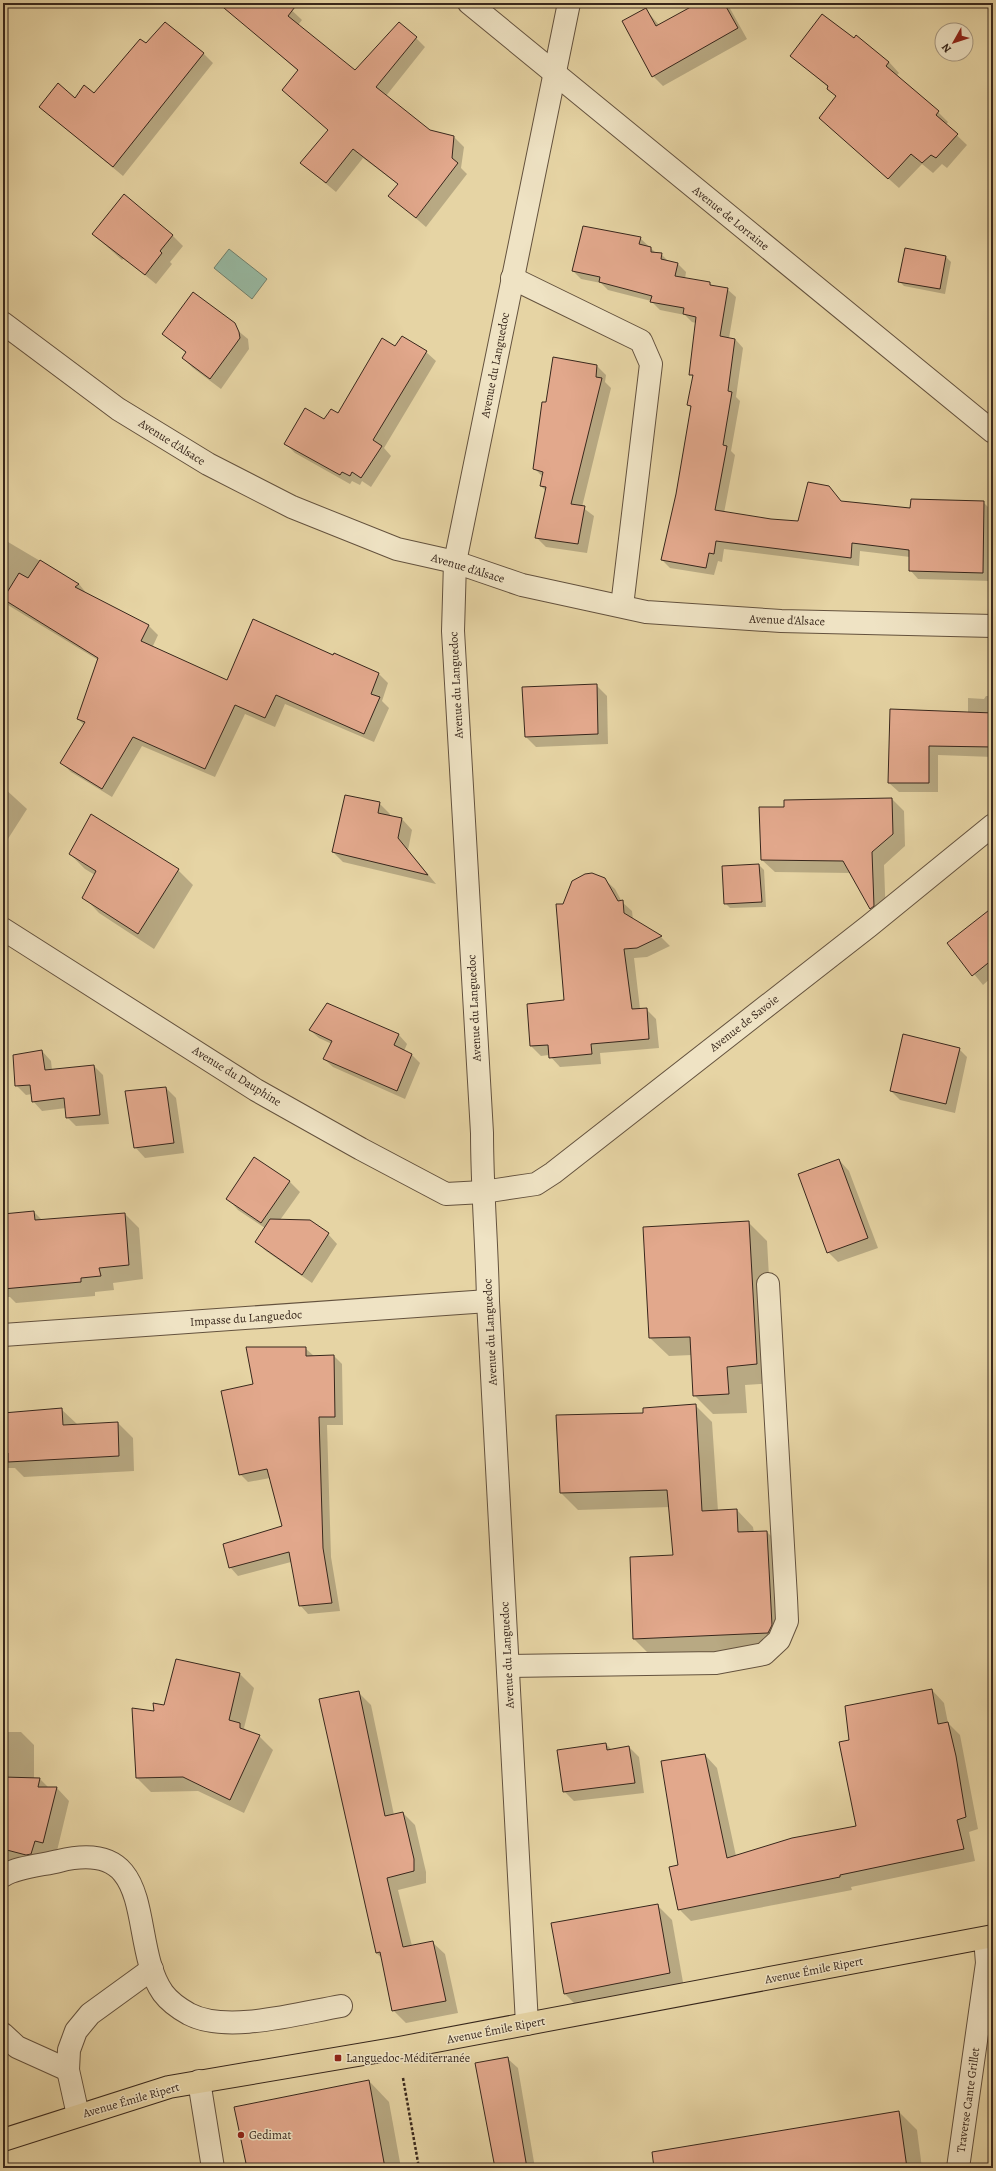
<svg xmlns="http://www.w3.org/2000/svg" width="996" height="2171" font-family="Alegreya,serif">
<rect width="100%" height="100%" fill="#e6d4a4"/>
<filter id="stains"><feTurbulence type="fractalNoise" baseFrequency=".005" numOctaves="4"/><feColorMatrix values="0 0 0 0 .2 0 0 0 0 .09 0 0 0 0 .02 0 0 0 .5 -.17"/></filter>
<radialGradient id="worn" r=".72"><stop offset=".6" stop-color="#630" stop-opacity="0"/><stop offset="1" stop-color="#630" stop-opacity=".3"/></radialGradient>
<polygon fill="#97b9a2" stroke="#717f6c" points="229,249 267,279 252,299 214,268"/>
<g fill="#0003">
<polygon points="231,3 284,3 302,20 298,25 355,71 416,38 425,47 386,96 430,131 454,137 464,147 461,168 467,174 426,227 390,196 399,185 363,158 336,192 301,163 329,130 283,90 298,71 232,13"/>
<polygon points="701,3 727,3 747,39 663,86 653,76 646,10 659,25"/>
<polygon points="854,40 889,62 899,73 896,76 938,112 948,122 946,125 967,145 947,168 942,164 933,173 922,164 899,188 820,118 837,98 828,87 791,56"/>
<polygon points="146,45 203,53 213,63 123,176 40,107 94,94"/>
<polygon points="93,234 172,235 183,246 170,262 172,264 156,284 124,258 122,260"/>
<polygon points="640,238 657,254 661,254 669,262 678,264 686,272 685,279 709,283 713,286 727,289 736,297 729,338 735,339 743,348 736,397 740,401 731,451 735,455 724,513 771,520 799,522 829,487 842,502 911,509 983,502 991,510 991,581 918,579 910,570 910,557 860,551 859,566 724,549 722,562 718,561 714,575 670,568 662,560 677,495 692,408 688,405 694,378 690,374 696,323 692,322 685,315 660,310 651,301 608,290 601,283 581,279 573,271"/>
<polygon points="946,257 951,262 945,294 904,286 899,281"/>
<polygon points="193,294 248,339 249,349 221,389 193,368 183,358 186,353 164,334"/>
<polygon points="395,348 426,352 436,361 384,448 391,456 371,487 362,481 360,485 352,481 350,484 295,453 285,443 338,414"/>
<polygon points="597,366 606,375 605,382 611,388 582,507 594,516 587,553 546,547 537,538 546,491 541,486 543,477 534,468 547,403"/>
<polygon points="3,539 79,584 87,594 149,626 158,635 152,648 227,681 333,656 334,654 379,674 388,683 382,701 389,708 374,742 285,704 275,727 245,714 215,777 142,746 112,797 71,772 61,762 84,725 78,719 98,660 3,602"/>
<polygon points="596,685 607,696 608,744 536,747 526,737"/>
<polygon points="986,696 993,696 993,757 938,755 938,792 899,792 889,783 891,710 968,713 968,698 984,699"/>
<polygon points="3,787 27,809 6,842 3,840"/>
<polygon points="892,799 904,811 905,846 884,865 886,919 883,921 871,908 851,873 775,872 762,860 785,808"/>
<polygon points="379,803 390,814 389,817 402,819 412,830 408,850 436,884 343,862 333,852"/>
<polygon points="70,854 178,870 193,885 154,949 99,913 84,897 95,875 85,869"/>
<polygon points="759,865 764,870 766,907 730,908 725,903 723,867"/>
<polygon points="585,875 596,875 604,879 615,889 622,902 632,911 633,920 661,937 670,946 647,957 634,958 640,1009 646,1009 656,1019 659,1048 600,1053 601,1064 560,1067 549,1055 541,1056 531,1046 565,1001 564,905"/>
<polygon points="993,909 993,976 983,985 949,943"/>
<polygon points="327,1004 399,1035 407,1044 404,1051 412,1055 420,1063 405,1099 333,1067 324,1059 332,1044 319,1038 310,1030"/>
<polygon points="958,1048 967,1057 955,1113 900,1100 891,1091"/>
<polygon points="42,1051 51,1061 52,1070 94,1066 103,1075 109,1124 76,1126 67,1117 66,1108 42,1111 33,1101 32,1094 26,1095 16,1085"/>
<polygon points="166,1088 176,1098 184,1153 145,1158 135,1147"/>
<polygon points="254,1158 290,1182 300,1192 280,1220 328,1234 337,1244 312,1283 266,1251 256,1242 265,1228 238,1210 228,1199"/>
<polygon points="839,1160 849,1171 878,1248 838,1262 828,1252"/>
<polygon points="34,1212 42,1220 125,1214 139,1228 143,1279 113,1283 114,1290 95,1292 95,1296 16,1303 10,1297 3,1297 3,1215"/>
<polygon points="748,1222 767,1241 775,1383 745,1385 747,1413 713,1414 694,1395 692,1355 669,1356 650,1338"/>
<polygon points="305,1348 314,1356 334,1356 342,1364 343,1425 327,1425 331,1557 340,1611 308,1614 300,1605 291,1562 238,1576 230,1567 283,1527 270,1478 248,1482 240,1474 254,1384"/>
<polygon points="695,1405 712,1422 718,1511 737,1510 753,1527 754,1533 767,1532 784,1549 788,1643 785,1650 651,1656 634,1639 674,1556 670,1507 578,1510 561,1493 557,1416 644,1414"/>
<polygon points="61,1409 77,1424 118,1423 133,1438 134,1471 24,1477 15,1468 3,1468 3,1414"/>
<polygon points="176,1660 240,1674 254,1688 244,1728 248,1732 259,1736 273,1750 244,1813 198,1791 151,1792 137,1778 164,1706"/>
<polygon points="932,1690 944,1703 948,1723 960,1735 978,1829 969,1832 975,1861 851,1887 852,1890 691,1921 679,1909 679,1866 705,1755 717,1768 736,1856 857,1827 851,1741"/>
<polygon points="358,1692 371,1705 394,1815 403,1813 415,1825 426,1872 426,1883 398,1890 412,1946 432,1942 445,1954 458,2013 406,2023 393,2010 383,1959 376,1953"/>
<polygon points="3,1732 21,1732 34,1745 34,1779 40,1779 49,1788 57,1788 69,1801 56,1855 39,1867 11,1859 3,1861"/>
<polygon points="606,1744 612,1750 629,1747 639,1757 644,1793 574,1801 564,1791"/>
<polygon points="657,1905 672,1920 684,1988 580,2009 565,1994"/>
<polygon points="507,2058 518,2068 535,2168 496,2168"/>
<polygon points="369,2081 389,2102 401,2168 248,2168"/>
<polygon points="899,2112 917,2130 922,2168 685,2168"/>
</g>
<g fill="#e2a88c" stroke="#38271c">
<polygon points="218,3 298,3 288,16 355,70 399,22 417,37 376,87 430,130 454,136 452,158 458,163 416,218 388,196 398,184 353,149 326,183 300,163 328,130 282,90 298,70"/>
<polygon points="698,3 724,3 738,28 652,77 622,21 646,8 656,26"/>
<polygon points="822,14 854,38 856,35 889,62 886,66 939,111 936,115 958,134 936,158 931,155 922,163 911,154 888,179 819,118 836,96 827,89 828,86 790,56"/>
<polygon points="165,22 204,53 113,167 39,107 58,83 75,98 84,85 94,93 140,39 146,43"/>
<polygon points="124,194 173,235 160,251 162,253 145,275 92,234"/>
<polygon points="583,226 641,237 639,244 651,247 651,252 662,253 661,259 678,263 675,276 710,282 710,285 728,288 720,336 735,339 728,391 732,392 723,445 727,446 715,510 771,519 798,521 808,482 829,486 841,501 910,508 911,499 984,501 983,573 909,571 909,550 852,543 851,558 716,541 714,554 709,553 706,568 661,560 676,494 691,406 687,405 693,375 689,375 696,317 683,314 684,308 650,302 652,296 599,282 600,277 572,271"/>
<polygon points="905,248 946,256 940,289 898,282"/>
<polygon points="193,292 235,323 239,332 240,338 235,345 210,379 182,358 186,352 162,334"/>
<polygon points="402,336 427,351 373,440 382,446 361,478 352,472 350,476 342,472 340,475 284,444 305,408 324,419 331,409 338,413 382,338 395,346"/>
<polygon points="553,357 597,365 596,377 602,378 571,504 585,506 578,544 535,538 546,487 540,486 543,472 533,469 542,402 546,402"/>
<polygon points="40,560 79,584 75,587 149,625 141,641 227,680 253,619 333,655 334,653 379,673 371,694 380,697 364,734 276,695 265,718 235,705 205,769 133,737 102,789 60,763 85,722 77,719 98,658 3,599 19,573 28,578"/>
<polygon points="597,684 598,734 525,737 522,687"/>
<polygon points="890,709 993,713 993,747 929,746 929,783 888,783"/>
<polygon points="345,795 380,802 378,813 402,818 398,838 428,875 332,852"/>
<polygon points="892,798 893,834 872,852 874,906 870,909 843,861 761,860 759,807 784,807 784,800"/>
<polygon points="91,814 179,869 138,934 82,898 96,871 69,854"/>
<polygon points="759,864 762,902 724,904 722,866"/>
<polygon points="592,873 605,878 618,901 623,900 624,913 662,936 637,948 624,949 632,1009 647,1008 649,1039 591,1044 592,1054 549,1058 548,1045 530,1046 527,1004 564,1000 556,904 563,904 572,881 585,874"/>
<polygon points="993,907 993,959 972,976 947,943"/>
<polygon points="327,1003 399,1034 394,1045 412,1054 397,1091 323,1059 332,1041 309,1030"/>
<polygon points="903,1034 960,1048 946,1104 890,1091"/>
<polygon points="42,1050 45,1070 94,1065 100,1115 66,1118 64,1098 32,1102 30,1085 15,1086 13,1055"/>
<polygon points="166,1087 174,1143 134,1148 125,1091"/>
<polygon points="254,1157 290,1181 261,1223 226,1199"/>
<polygon points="839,1159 868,1238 827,1253 798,1174"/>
<polygon points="34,1211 35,1220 125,1213 129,1265 99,1268 101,1276 81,1278 81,1282 3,1289 3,1214"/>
<polygon points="270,1219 310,1220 329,1233 302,1275 255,1242"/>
<polygon points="749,1221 757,1364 727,1367 729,1394 693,1396 690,1337 649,1338 643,1227"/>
<polygon points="246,1347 306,1347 306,1356 334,1355 335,1417 319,1417 323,1548 332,1603 299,1606 289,1552 229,1568 223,1544 282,1526 267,1469 239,1475 221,1391 253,1384"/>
<polygon points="696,1404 702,1511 737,1509 738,1532 767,1531 772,1625 768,1633 633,1639 630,1557 673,1555 667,1490 560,1493 556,1415 643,1413 643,1408"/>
<polygon points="62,1408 63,1425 118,1422 119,1456 8,1462 8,1453 3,1453 3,1413"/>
<polygon points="176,1659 240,1673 229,1720 240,1723 240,1728 260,1735 230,1800 183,1777 136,1778 132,1708 154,1711 153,1703 164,1705"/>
<polygon points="932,1689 938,1724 948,1722 956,1756 966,1817 957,1820 964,1849 840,1875 840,1877 678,1910 669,1867 678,1865 661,1761 705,1754 727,1858 792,1838 856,1826 839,1742 849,1740 845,1706"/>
<polygon points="359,1691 385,1816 403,1812 414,1859 414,1871 387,1878 403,1947 433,1941 446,2001 392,2011 380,1952 376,1953 319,1699"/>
<polygon points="606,1743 607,1750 629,1746 635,1783 563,1792 557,1750"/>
<polygon points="3,1777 40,1778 38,1787 57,1787 43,1843 35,1841 31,1854 26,1855 3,1849"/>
<polygon points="658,1904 670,1973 564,1994 551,1923"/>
<polygon points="508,2057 527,2168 495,2168 475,2063"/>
<polygon points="369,2080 385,2168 247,2168 234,2107"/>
<polygon points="899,2111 907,2168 654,2168 652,2152"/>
</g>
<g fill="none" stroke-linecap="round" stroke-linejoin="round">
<defs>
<g id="minor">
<polyline points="469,3 993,432"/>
<polyline points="512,278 641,341 651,364 622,606"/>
<polyline points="3,323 118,409 208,464 292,507 397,549 455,562 522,585 646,612 781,621 993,626"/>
<polyline points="3,929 256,1090 361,1149 446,1194 483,1192 536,1184 553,1173 869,926 993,825"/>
<polyline points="3,1335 488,1301"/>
<polyline points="508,1666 716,1663 764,1654 779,1640 787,1621 786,1598 768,1284"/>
<path d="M3,1876C16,1867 43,1865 59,1861C161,1836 127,1942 163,1993C169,2001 180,2009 189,2014C227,2034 300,2013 341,2006"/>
<path d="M527,2024L488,1301C487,1245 482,1189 482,1133L453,631L455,562L569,3"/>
<polyline points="3,2034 17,2047 68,2070"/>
<polyline points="199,2081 213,2168"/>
<polyline points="78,2115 68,2070 69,2050 76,2031 90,2014 152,1969"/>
<polyline points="958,2168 987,1963 985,1938"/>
</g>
<polyline id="major" points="3,2140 169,2087 399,2048 993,1936"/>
</defs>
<use href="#minor" stroke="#64523e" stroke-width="24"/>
<use href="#major" stroke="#38271c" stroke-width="24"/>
<polyline stroke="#38271c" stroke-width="2.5" stroke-dasharray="3 2" stroke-linecap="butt" points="403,2078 419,2168"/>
<use href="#minor" stroke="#efe3c4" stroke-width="22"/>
<use href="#major" stroke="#e6d4a4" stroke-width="22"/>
</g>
<g fill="#8f2418" stroke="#efe3c4" stroke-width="1.5">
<rect x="334" y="2054" width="8" height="8" rx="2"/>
<circle cx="241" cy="2135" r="4"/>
</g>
<g text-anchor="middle" stroke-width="3" stroke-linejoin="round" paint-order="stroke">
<g font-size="12" fill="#38271c" stroke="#efe3c4">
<text transform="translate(731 218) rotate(39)" y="4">Avenue de Lorraine</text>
<text transform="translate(495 365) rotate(-79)" y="4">Avenue du Languedoc</text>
<text transform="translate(172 442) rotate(32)" y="4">Avenue d'Alsace</text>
<text transform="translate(468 568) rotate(17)" y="4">Avenue d'Alsace</text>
<text transform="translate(787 620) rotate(2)" y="4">Avenue d'Alsace</text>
<text transform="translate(456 685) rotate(-93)" y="4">Avenue du Languedoc</text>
<text transform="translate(474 1008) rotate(-93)" y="4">Avenue du Languedoc</text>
<text transform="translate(744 1023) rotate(-38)" y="4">Avenue de Savoie</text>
<text transform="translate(237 1076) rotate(32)" y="4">Avenue du Dauphine</text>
<text transform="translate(246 1318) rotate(-4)" y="4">Impasse du Languedoc</text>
<text transform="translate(490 1332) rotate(-93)" y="4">Avenue du Languedoc</text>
<text transform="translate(507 1655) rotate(-93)" y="4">Avenue du Languedoc</text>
<text transform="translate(814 1970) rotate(-11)" y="4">Avenue Émile Ripert</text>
<text transform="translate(496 2030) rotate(-11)" y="4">Avenue Émile Ripert</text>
<text transform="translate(131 2100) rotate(-16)" y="4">Avenue Émile Ripert</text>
<text transform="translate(968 2100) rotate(-82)" y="4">Traverse Cante Grillet</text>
</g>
<g font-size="12" fill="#38271c" stroke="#efe3c4" text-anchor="start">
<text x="346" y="2062">Languedoc-Méditerranée</text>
<text x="249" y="2139">Gedimat</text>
</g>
</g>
<rect width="996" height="2171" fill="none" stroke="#e6d4a4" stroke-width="16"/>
<rect x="4" y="4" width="988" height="2163" fill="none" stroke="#38271c" stroke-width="2"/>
<rect x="8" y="8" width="980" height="2155" fill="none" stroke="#38271c"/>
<g transform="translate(954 42) rotate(231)"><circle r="19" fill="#efe3c4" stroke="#a69881"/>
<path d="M0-3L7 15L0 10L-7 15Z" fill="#8f2418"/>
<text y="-6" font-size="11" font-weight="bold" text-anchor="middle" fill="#38271c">N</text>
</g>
<rect width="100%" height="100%" filter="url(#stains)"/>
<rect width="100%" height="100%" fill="url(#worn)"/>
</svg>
